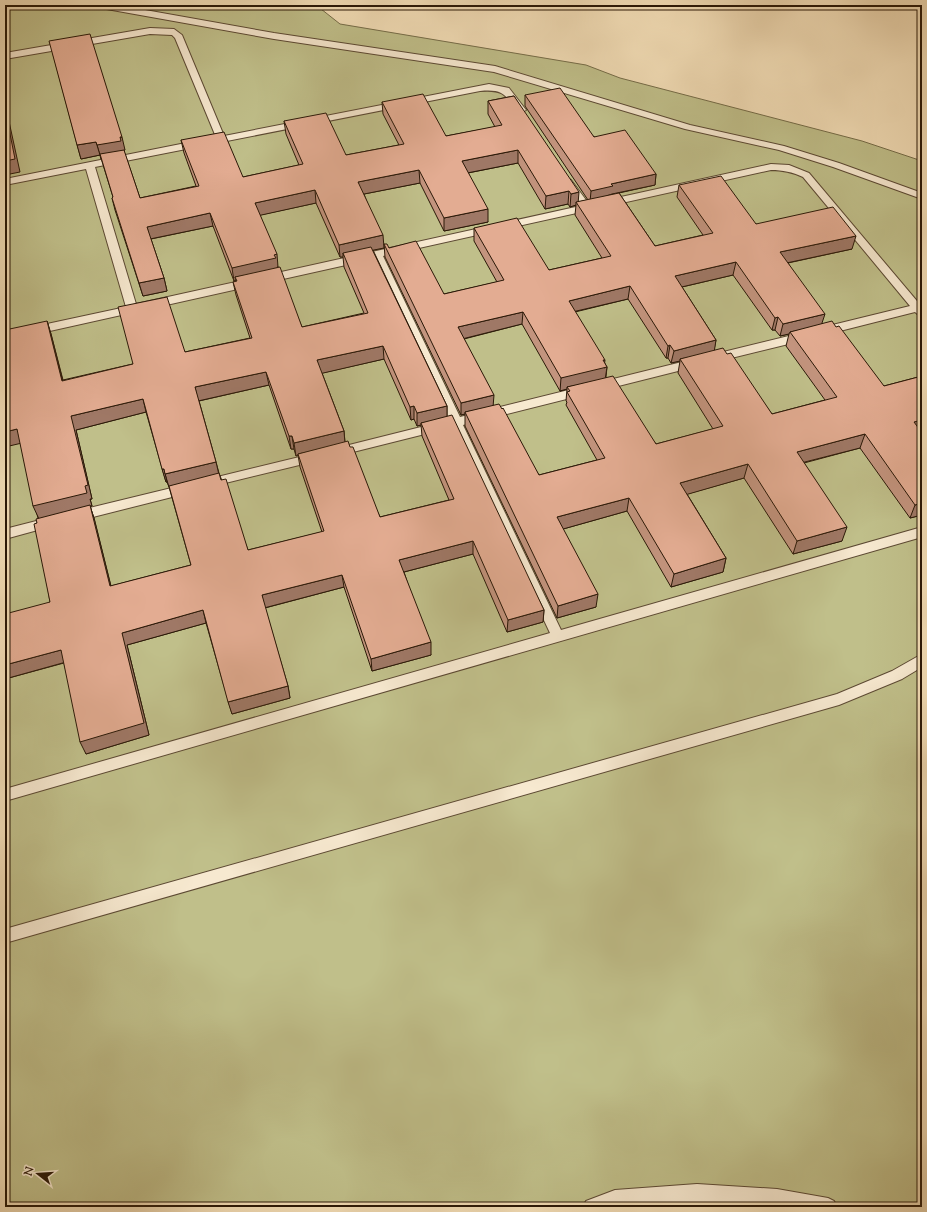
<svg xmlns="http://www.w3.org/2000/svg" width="927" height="1212" font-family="'Sorts Mill Goudy',serif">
<rect width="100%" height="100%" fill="#f2ddb6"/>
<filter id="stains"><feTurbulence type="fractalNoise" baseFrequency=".005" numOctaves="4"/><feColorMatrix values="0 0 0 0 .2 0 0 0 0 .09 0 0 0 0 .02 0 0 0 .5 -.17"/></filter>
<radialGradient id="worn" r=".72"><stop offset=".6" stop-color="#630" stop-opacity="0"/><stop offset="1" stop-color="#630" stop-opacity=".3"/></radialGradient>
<polygon fill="#c0bf8a" stroke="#756c48" points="5,5 316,5 340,24 586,65 620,78 862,141 922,161 922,1207 5,1207"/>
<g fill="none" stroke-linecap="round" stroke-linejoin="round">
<defs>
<g id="service">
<polygon points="97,5 117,5 274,33 495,66 690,125 784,146 839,163 922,193 922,199 833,167 779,150 685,129 494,72 274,39 101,8"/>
<path d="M150,28L174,29L182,35L224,136L489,84L509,88L526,110L521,113L518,112C505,94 503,89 480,91L95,167L136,304L580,206L563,182L568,179L571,180L589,204L771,164L789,165L809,173L922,307V318L915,312L824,335L820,334L819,331L820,328L910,306L803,177C792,172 783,170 771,170L383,256L460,417L694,359L700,363L694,367L463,425L561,630L922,527V537L5,801V789L550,633L453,427L337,456L333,455L331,452L333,449L449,420L373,259L5,341V333L126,307L86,169L5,185V179L216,137L175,38L172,35L150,34L5,59V53Z"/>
<polygon points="805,332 809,333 810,336 809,339 715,362 709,358 715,354"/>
<polygon points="316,453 320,454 322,457 320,460 209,487 205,486 203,483 205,480 209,479"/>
<polygon points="188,484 192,486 194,489 192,492 77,521 73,519 71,516 73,513 77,511"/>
<polygon points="52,517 56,519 58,522 56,525 5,539 5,529"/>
<polygon points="922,654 922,667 902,679 839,705 5,943 5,929 837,694 892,671"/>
<polygon points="697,1184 777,1189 828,1198 834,1201 837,1207 779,1207 697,1202 625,1207 583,1207 586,1201 615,1190"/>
</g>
</defs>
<use href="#service" stroke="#5c4933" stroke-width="2"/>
<use href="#service" fill="#f7e9d0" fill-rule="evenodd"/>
</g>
<path fill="#c3947e" stroke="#2a1807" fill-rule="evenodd" d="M53,54L125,150L124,151L140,198L196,186L184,153L181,140L243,177L299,165L286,134L284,121L346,155L399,145L383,114L382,102L446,136L495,127L488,114V101L514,96L578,202L588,200L525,106V95L656,174L655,185L619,193L655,246L703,235L677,197L679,185L756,224L852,249L788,263L822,324L884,386L922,376V432L921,433H922V515L910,518L860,448L804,463L842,541L793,554L744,478L687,494L726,558L723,572L671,587L627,511L563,529L596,607L557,618L465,426V414L461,415L385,257L384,244L444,294L497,282L474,241V228L549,270L602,258L575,215L576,205L570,207L568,204L545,209L518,163L468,173L488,222L444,231L420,183L364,194L384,248L373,250L447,406V417L544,610L543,622L507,632L473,554L404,572L431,655L372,671L344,587L265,608L288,686L290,698L232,714L206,623L127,645L149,735L86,754L64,663L5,679L50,602L37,523L38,518L9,393L47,321L51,334L63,380L185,352L250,338L236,295L233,282L236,281V280L234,281L213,226L151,239L164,278L167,291L143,296L115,210L112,198L113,197L100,155L81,159ZM316,203L340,257H343L344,267L364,313L302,327L277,268V267H278L260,215ZM733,275L772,330H775L780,336L789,334L786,346L825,400L772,414L727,354L714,350L716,340L682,287ZM628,299L666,358H668L671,363L680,361L678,373L713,429L656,444L606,377L607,367L575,312ZM522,324L560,391L567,389L566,401L567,402L566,405L597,460L539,475L493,405L464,339ZM384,359L411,420L414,419L417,426L421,425L422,436L449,500L380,517L345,442L344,431L322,373ZM269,385L291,449H294L296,456L298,455L300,467L322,532L248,550L219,473L216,462L199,401ZM146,412L166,482H167L169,487L191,565L111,586L94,518L90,506H92L90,499H92L76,430Z"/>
<g fill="#9f7866" stroke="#2a1807">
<polygon points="5,103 20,172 5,175"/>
<polygon points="120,137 122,137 125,150 101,159 97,145"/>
<polygon points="96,142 100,155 81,159 77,145"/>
<polygon points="518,150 518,163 462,174 462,161"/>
<polygon points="419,170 420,183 359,195 358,182"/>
<polygon points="656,174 655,185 612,194 590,202 591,191 611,184"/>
<polygon points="315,190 316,203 257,216 255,203"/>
<polygon points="569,191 568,204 545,209 546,196"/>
<polygon points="579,192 578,204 576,202 576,205 570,207 571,194"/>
<polygon points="488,209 488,222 444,231 444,218"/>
<polygon points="210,213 213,226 150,239 147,227"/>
<polygon points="383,235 384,248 344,256 343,253 343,257 340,257 339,245"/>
<polygon points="856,236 852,249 777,265 780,252"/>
<polygon points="277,254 278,267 277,267 278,271 235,277 236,280 234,281 232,268"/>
<polygon points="736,262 733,275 673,289 675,276"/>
<polygon points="164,278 167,291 143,296 139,283"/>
<polygon points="630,286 628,299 568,313 569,301"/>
<polygon points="523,312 522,324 458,340 458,327"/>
<polygon points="825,314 821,326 790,332 789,334 780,336 783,324"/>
<polygon points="778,317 775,330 772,330 775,318"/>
<polygon points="47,321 51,334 66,394 62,381"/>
<polygon points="716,340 714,353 680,359 680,361 671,363 674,351"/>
<polygon points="670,345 668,358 666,358 668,346"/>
<polygon points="383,346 384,359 319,374 317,360"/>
<polygon points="603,360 605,360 604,368 607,367 605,380 567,387 567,389 560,391 561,378"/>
<polygon points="266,372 269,385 198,401 195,387"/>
<polygon points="494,395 493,407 465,412 465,414 461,415 461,403"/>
<polygon points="143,399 146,412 76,430 92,499 90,499 92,506 90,506 94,518 114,599 39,519 33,506 71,416"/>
<polygon points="414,406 414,419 411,420 410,407"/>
<polygon points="447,406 447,419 421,423 421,425 417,426 417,413"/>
<polygon points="922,420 922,432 908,436 914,422"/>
<polygon points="17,429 22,443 5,447 5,432"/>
<polygon points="344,431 345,444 298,454 298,455 296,456 294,443"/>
<polygon points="865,434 860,448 793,465 797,452"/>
<polygon points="289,436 292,436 294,449 291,449"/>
<polygon points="216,462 219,475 169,487 165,474"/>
<polygon points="748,464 744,478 678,497 680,483"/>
<polygon points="162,469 164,469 167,482 166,482"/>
<polygon points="629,498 627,511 556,531 557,517"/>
<polygon points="922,503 922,515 910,518 915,505"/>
<polygon points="847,527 842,541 793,554 797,541"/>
<polygon points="473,541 473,554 400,573 399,560"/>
<polygon points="726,558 723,572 671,587 674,574"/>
<polygon points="342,575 344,587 264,608 262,595"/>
<polygon points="598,594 596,607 557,618 558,606"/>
<polygon points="203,610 206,623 127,645 149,735 86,754 80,742 122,633"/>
<polygon points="544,610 543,622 507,632 508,620"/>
<polygon points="431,642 431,655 372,671 371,659"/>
<polygon points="61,650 66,662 5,679 5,665"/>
<polygon points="288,686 290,698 232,714 228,702"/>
</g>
<g fill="#e3ac92" stroke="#2a1807">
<polygon points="90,34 122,137 120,137 121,141 97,145 96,142 77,145 49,41"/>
<polygon points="560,88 594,137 625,130 656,174 611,184 613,186 591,191 525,95"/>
<polygon points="423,94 446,136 502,125 488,101 514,96 579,192 571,194 569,191 546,196 518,150 462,161 488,209 444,218 419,170 358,182 383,235 339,245 315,190 255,203 277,254 274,255 276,258 232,268 210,213 147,227 164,278 139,283 112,198 113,197 100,154 124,150 140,198 199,186 181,140 224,132 243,177 303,164 284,121 326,113 346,155 404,144 382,102"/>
<polygon points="5,109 15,159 5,161"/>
<polygon points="721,176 756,224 833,207 856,236 780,252 825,314 783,324 778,317 775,318 736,262 675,276 716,340 674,351 670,345 668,346 630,286 569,301 605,360 603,360 607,367 561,378 523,312 458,327 494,395 461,403 384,244 387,244 389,248 416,241 444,294 504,280 474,228 517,218 549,270 611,256 576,202 619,193 655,246 713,233 679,185"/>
<polygon points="371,247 447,406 417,413 414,406 410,407 383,346 317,360 344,431 294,443 292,436 289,436 266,372 195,387 216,462 165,474 164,469 162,469 143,399 71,416 88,485 85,486 87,493 33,506 17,429 5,432 5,394 9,393 5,375 5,330 47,321 62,381 133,364 118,307 167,297 185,352 252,338 233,282 237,281 235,277 280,267 302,327 368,313 343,253"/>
<polygon points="832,321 836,327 839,326 884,386 922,376 922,420 914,422 922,433 922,503 915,505 865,434 797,452 847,527 797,541 748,464 680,483 726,558 674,574 629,498 557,517 598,594 558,606 465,412 499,404 502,409 503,408 539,475 605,458 567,392 570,391 567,387 613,376 656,444 723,426 680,359 723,348 727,354 731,353 772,414 837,397 790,332"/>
<polygon points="452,415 544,610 508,620 473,541 399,560 431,642 371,659 342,575 262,595 288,686 228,702 203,610 122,633 144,723 80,742 61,650 5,665 5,614 50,602 34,524 37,523 36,519 90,505 110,586 191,565 169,486 219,473 221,480 226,479 248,550 324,531 298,454 348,441 350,447 353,447 380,517 454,499 421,423"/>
</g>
<rect width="927" height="1212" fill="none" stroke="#f2ddb6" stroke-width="20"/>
<rect x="6" y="6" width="915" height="1200" fill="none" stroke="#2a1807" stroke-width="2"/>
<rect x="10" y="10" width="907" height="1192" fill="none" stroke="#2a1807"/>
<g transform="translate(38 1174) rotate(287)" stroke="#f7e9d0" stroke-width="3" paint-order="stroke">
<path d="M0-3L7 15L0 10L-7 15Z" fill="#2a1807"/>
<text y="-6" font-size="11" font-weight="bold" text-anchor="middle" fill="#2a1807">N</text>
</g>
<rect width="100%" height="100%" filter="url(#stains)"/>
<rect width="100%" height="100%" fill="url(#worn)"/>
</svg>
